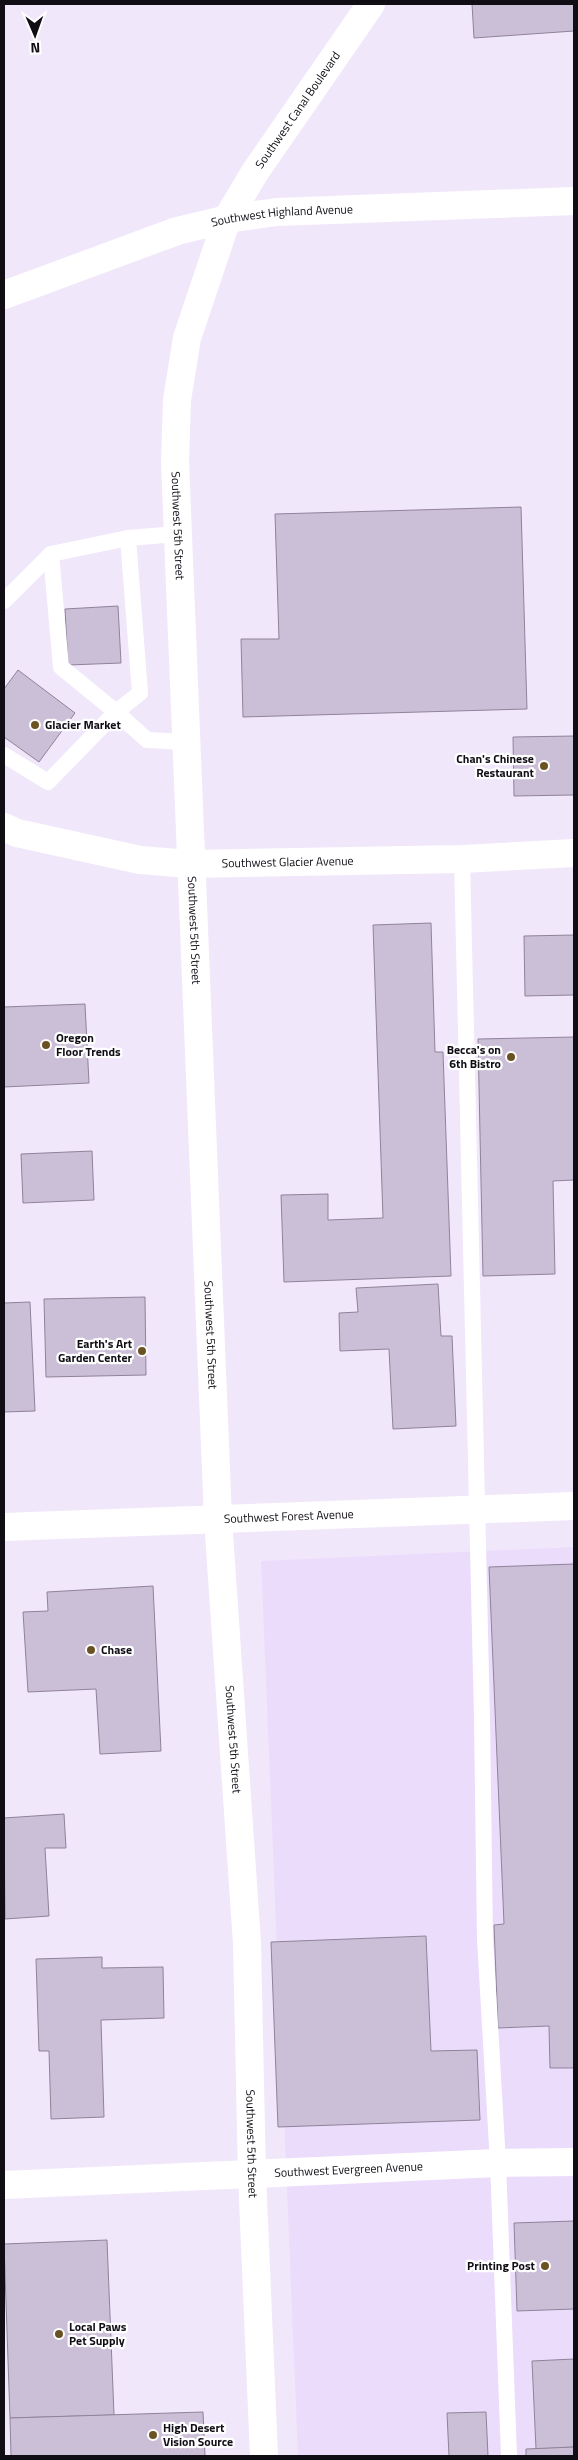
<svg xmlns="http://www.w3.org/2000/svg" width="578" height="2460" font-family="'Titillium Web',sans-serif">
<rect width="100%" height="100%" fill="#f1e7fb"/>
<polygon fill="#ecdcfc" points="574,1547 574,2456 298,2456 261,1561"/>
<g fill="#cbbed7" stroke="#8f839a">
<polygon points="472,4 574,4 574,31 474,38"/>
<polygon points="521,507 527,709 243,717 241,639 279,639 275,514"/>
<polygon points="118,606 121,663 68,665 65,609"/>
<polygon points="18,670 75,713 39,762 4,737 4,689"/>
<polygon points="574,736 574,795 514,796 513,737"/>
<polygon points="431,923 435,1052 443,1052 451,1276 284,1282 281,1195 328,1194 328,1220 383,1218 373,925"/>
<polygon points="574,935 574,995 525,996 524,936"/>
<polygon points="85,1004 89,1083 4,1087 4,1007"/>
<polygon points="574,1037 574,1180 553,1181 555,1274 483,1276 478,1039"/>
<polygon points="92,1151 94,1200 23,1203 21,1154"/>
<polygon points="438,1284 441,1336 452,1336 456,1426 393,1429 389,1349 340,1351 339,1313 358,1312 356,1288"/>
<polygon points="145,1297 146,1375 46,1377 44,1299"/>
<polygon points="30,1302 35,1411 4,1412 4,1303"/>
<polygon points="574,1564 574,2068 550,2068 549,2026 498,2028 494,1925 504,1924 489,1567"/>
<polygon points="153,1586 161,1751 100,1754 96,1689 28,1692 23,1612 48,1611 47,1592"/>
<polygon points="64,1814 66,1848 45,1848 49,1916 5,1919 4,1818"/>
<polygon points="426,1936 431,2051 477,2050 480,2120 278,2127 271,1942"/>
<polygon points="102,1957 102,1968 163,1967 164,2018 101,2020 104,2117 51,2119 49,2051 39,2051 36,1959"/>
<polygon points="574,2221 574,2309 517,2311 514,2223"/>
<polygon points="107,2240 114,2415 10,2418 4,2244"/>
<polygon points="574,2359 574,2447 536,2449 532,2361"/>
<polygon points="203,2412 205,2456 11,2456 10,2418"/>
<polygon points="486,2412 488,2456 449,2456 447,2413"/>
<polygon points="574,2447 574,2456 526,2456 526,2449"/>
</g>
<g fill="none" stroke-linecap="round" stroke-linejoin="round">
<g stroke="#fff" stroke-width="16">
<polyline points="128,538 140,693 116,712 147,740 185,742"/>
<polyline points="4,601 51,554 128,538 177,534"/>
<polyline points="4,755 48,782 116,712 61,667 51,554"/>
<polyline points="462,859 482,1718 485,1939 498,2163 509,2456"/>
</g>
<path stroke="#fff" stroke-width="28" id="s1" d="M4,1527L574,1506"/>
<g stroke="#fff" stroke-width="28">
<path id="s2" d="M227,219L255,172L371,4"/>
<path id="s3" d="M4,2185L498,2163L574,2162"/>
</g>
<path stroke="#fff" stroke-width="28" id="s4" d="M227,219L187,338L177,400L175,462L218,1519L247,1943L252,2175L264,2456"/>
<g stroke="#fff" stroke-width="28">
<path id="s5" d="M4,295L177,231L227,219L277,212L574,201"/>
<path id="s6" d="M4,827L17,833L140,860L190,864L462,859L574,853"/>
</g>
</g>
<g fill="#6b5223" stroke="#fff" stroke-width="2">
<circle cx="35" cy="725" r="5"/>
<circle cx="544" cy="766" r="5"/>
<circle cx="46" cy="1045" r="5"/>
<circle cx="511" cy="1057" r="5"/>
<circle cx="142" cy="1351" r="5"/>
<circle cx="91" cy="1650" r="5"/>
<circle cx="545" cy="2266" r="5"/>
<circle cx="59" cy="2334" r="5"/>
<circle cx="153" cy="2435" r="5"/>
</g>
<g text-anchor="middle" stroke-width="4.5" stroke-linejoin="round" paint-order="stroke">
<g font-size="12" fill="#110d15" stroke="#fff">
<text dy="4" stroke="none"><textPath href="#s2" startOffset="130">Southwest Canal Boulevard</textPath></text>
<text dy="4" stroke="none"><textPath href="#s5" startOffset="291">Southwest Highland Avenue</textPath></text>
<text dy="4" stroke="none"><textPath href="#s4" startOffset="314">Southwest 5th Street</textPath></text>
<text dy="4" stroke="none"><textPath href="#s6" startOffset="288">Southwest Glacier Avenue</textPath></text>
<text dy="4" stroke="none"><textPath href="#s4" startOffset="719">Southwest 5th Street</textPath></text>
<text dy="4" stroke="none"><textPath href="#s4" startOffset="1124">Southwest 5th Street</textPath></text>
<text dy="4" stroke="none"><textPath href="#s1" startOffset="285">Southwest Forest Avenue</textPath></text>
<text dy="4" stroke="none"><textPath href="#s4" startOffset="1529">Southwest 5th Street</textPath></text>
<text dy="4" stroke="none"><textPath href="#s4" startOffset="1934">Southwest 5th Street</textPath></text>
<text dy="4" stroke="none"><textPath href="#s3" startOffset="345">Southwest Evergreen Avenue</textPath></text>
</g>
<g font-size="12" font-weight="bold" fill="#110d15" stroke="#fff" text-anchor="start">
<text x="45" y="729">Glacier Market</text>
<text x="534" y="763" text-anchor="end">Chan's Chinese<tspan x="534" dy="14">Restaurant</tspan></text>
<text x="56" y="1042">Oregon<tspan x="56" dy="14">Floor Trends</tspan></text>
<text x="501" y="1054" text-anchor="end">Becca's on<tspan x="501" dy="14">6th Bistro</tspan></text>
<text x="132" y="1348" text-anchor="end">Earth's Art<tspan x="132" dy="14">Garden Center</tspan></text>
<text x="101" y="1654">Chase</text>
<text x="535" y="2270" text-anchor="end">Printing Post</text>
<text x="69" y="2331">Local Paws<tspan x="69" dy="14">Pet Supply</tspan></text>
<text x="163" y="2432">High Desert<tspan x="163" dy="14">Vision Source</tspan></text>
</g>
</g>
<rect width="578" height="2460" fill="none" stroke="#110d15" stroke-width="10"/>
<g transform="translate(35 35) rotate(178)" stroke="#ffffff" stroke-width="4" paint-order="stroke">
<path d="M0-4L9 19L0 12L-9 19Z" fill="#110d15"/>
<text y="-8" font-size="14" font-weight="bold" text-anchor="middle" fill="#110d15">N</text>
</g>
</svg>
